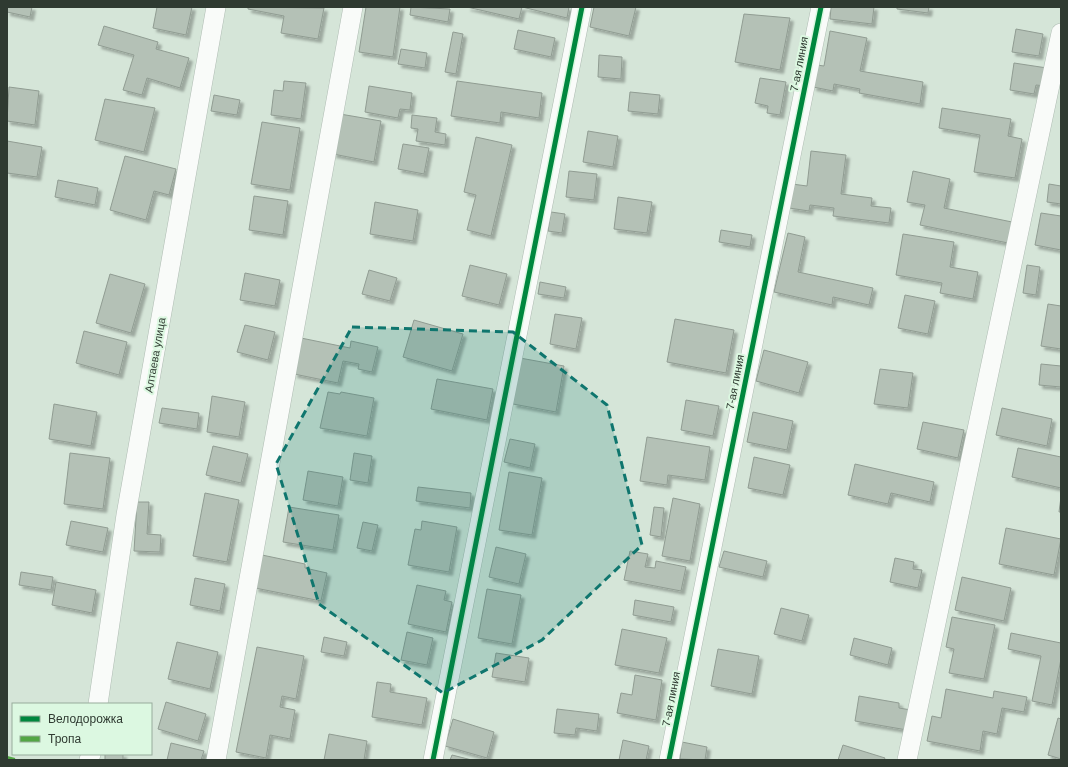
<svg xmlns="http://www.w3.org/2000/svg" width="1068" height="767" font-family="Arial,sans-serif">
<defs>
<filter id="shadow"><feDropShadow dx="3.5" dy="3.5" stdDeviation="1" flood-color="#0004"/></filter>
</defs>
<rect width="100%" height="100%" fill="#d5e5d8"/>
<g fill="#b4c1b6" stroke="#909c92" filter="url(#shadow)">
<polygon points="7,7 32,7 30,17 7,12"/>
<polygon points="157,7 192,7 186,35 153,28"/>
<polygon points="248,7 324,8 318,39 281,33 284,16 248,9"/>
<polygon points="366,7 400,7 393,57 359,52"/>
<polygon points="411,7 450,9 448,22 410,15"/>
<polygon points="467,7 569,7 567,18 522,7 519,19"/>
<polygon points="594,7 636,7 629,36 590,27"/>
<polygon points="831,7 874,7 872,24 830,19"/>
<polygon points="897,7 929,7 928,13 897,9"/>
<polygon points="744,14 790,18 780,70 735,62"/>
<polygon points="104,26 158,42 156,49 189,58 180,88 147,78 142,95 123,90 134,55 98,45"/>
<polygon points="1016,29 1043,34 1039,56 1012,52"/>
<polygon points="518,30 555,38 551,57 514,49"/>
<polygon points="830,31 867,38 860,71 923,82 920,104 859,93 860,89 834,84 833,91 813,87 817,65 824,66"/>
<polygon points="453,32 463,34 456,74 445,72"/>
<polygon points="401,49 427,53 425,68 398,64"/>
<polygon points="599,55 622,57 621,79 598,77"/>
<polygon points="1014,63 1047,68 1045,86 1036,85 1034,94 1010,90"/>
<polygon points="760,78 786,82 780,115 767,113 768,106 755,103"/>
<polygon points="284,81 306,83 301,119 271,115 274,90 283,91"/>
<polygon points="457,81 542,93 539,118 501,112 500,123 451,116"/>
<polygon points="369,86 412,93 410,110 400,109 398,118 365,112"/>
<polygon points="9,87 39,91 35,125 7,121"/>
<polygon points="630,92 660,95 658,114 628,111"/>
<polygon points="214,95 240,100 237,115 211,111"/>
<polygon points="105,99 155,108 144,152 95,140"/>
<polygon points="942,108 1011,119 1008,136 1022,139 1015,178 974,172 980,135 939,128"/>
<polygon points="340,114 381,121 374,162 333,154"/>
<polygon points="412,115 437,118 435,132 446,134 445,145 416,141 418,129 411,128"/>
<polygon points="262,122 300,128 290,190 251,184"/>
<polygon points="588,131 618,136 613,167 583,162"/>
<polygon points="476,137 512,145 491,236 467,230 476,195 464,192"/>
<polygon points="7,141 42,147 37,177 7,173"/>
<polygon points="403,144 429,148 424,174 398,169"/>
<polygon points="811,151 846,155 841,194 872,198 871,206 891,208 889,223 833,216 834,208 810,205 809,211 789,208 792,184 807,186"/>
<polygon points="125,156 176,169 169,195 154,191 146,220 110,210"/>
<polygon points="569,171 597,174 594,200 566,197"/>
<polygon points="913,171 950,179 944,208 1012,222 1008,243 920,225 925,205 907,202"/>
<polygon points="58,180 98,188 95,205 55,197"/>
<polygon points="1049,184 1061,186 1061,204 1047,202"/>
<polygon points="254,196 288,201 283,235 249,230"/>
<polygon points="618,197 652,202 647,233 614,229"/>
<polygon points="375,202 418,210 413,241 370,234"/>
<polygon points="551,212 565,214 562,233 548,231"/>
<polygon points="1041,213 1061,216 1061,250 1035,245"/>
<polygon points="721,230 752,235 750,247 719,242"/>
<polygon points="788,233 805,237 798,272 873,288 869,305 833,297 832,305 774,292"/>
<polygon points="903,234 954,242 950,267 978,272 973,299 940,293 942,283 896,275"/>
<polygon points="470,265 507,274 499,305 462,296"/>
<polygon points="1027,265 1040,267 1036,295 1023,293"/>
<polygon points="369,270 397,278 390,301 362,294"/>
<polygon points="245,273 280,280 275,306 240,300"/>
<polygon points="110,274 145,284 131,333 96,323"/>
<polygon points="540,282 566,287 564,298 538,294"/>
<polygon points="905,295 935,301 928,334 898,328"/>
<polygon points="1048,304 1061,306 1061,349 1041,346"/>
<polygon points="555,314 582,318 576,349 550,344"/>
<polygon points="675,319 734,330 726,373 667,362"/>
<polygon points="414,320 463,334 452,371 403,357"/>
<polygon points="245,325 275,332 268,360 237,352"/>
<polygon points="84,331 127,342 119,375 76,363"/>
<polygon points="301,338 350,348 351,341 378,347 372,372 358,369 359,364 343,361 338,383 294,374"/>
<polygon points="764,350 808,362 799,393 756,381"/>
<polygon points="520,358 564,366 556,412 513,404"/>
<polygon points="1041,364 1061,366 1061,387 1039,385"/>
<polygon points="880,369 913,373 908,408 874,404"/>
<polygon points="437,379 493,389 487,420 431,409"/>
<polygon points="328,392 340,394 341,392 374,398 367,436 320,428"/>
<polygon points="212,396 245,402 239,437 207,432"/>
<polygon points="686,400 719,406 713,436 681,430"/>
<polygon points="54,404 97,412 91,446 49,439"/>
<polygon points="162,408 199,413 197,429 159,423"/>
<polygon points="1002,408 1052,419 1047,446 996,435"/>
<polygon points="753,412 793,421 787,450 747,442"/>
<polygon points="923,422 964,430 958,458 917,449"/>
<polygon points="647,437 710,447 705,480 668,475 667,485 640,481"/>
<polygon points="510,439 535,444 530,468 504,462"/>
<polygon points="213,446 248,454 241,483 206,475"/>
<polygon points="1018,448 1061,457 1061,488 1012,477"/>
<polygon points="70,453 110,458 103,509 64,504"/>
<polygon points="354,453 372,456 368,483 350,480"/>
<polygon points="754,457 790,465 783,495 748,488"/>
<polygon points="855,464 934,482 930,502 891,493 888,504 848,495"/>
<polygon points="308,471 343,477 338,506 303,500"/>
<polygon points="509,472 542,478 532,535 499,530"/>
<polygon points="418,487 471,493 470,508 416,501"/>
<polygon points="205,493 239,500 227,562 193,556"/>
<polygon points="1061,497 1061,512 1059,512"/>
<polygon points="673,498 700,504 690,561 662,556"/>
<polygon points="137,502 149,502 147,534 161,535 160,552 134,551"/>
<polygon points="289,507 339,515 333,550 283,542"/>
<polygon points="654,507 664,508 661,537 650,535"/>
<polygon points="71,521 108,528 103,552 66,545"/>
<polygon points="422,521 457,527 449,572 408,565 415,529 421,530"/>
<polygon points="363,522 378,525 372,551 357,548"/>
<polygon points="1006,528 1061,539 1054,575 999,564"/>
<polygon points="496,547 526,554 519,584 489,577"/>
<polygon points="630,551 648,554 645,567 655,568 656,561 686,567 681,591 624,580"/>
<polygon points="724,551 767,561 763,577 719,567"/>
<polygon points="262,555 305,564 305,568 327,573 321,601 255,588"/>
<polygon points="895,558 914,562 913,569 922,570 918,588 890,582"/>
<polygon points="21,572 53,577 51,590 19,585"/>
<polygon points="962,577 1011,588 1004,621 955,610"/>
<polygon points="195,578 225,584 220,611 190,605"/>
<polygon points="56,582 96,590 92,613 52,605"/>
<polygon points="417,585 446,591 444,600 452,602 446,632 408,624"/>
<polygon points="487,589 521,595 512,644 478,638"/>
<polygon points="635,600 674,607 671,622 633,615"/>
<polygon points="781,608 809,615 802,641 774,634"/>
<polygon points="952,617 995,625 984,679 949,673 954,649 946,647"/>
<polygon points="622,629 667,638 659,673 615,665"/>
<polygon points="407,632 433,638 427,665 401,660"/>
<polygon points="1011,633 1061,643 1061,659 1052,705 1032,701 1041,656 1008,649"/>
<polygon points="324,637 347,642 344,656 321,652"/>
<polygon points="854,638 892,648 888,665 850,655"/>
<polygon points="177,642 218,652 210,689 168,679"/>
<polygon points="257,647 304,656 296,699 282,696 280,707 295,710 290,739 270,735 266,758 236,752"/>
<polygon points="718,649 759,656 752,694 711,686"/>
<polygon points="496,653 529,658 525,682 492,677"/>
<polygon points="635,675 662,680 656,720 617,713 621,693 632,695"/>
<polygon points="377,682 391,684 390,692 427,698 422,725 372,717"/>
<polygon points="946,689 993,698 994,691 1027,697 1024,712 1002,708 997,734 983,731 980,751 927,741 932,716 941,718"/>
<polygon points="859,696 899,703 899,708 911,710 907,730 855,721"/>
<polygon points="166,702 206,714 198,741 158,729"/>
<polygon points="557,709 599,714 597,731 576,728 575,735 554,733"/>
<polygon points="1058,718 1061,719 1061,759 1048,755"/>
<polygon points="453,719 494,732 487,758 445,746"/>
<polygon points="329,734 367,741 364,760 324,760"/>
<polygon points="623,740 649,746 646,760 619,760"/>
<polygon points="682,742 707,747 705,760 680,759"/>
<polygon points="171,743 204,751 201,760 167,760"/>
<polygon points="843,745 885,758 884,760 838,760"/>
<rect x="105" y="754" width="18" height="6"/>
<polygon points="452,755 472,760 450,760"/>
</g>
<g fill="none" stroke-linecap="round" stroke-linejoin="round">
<defs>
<g id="street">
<polyline points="98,704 126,515 216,7"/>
<polyline points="89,760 91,754"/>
<polyline points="216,760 353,7"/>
<polyline points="433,760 582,7"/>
<polyline points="669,760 821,7"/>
<polyline points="907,760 1061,33"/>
</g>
</defs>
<use href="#street" stroke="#aebbb2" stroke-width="20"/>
<use href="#street" stroke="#f9fbf9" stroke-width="19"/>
<polyline stroke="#52a644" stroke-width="4" stroke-dasharray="8 4" stroke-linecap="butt" points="7,758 15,760"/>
<defs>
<g id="cycleway">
<polyline points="433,760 582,7"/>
<polyline points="669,760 821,7"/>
</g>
</defs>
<use href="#cycleway" stroke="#dcf8e1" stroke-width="8"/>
<use href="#cycleway" stroke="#00873e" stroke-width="5"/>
</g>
<path fill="#0f766e" fill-opacity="0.2" stroke="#0f766e" stroke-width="3" stroke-dasharray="8 5" stroke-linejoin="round" d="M352,327L513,332L607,405L642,545L542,640L443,693L319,604L276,464Z"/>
<g text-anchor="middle" stroke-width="4" stroke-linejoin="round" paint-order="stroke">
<g font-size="11" fill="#2f3a31" stroke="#dcf8e1">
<text transform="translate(799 64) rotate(-79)" y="4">7-ая линия</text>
<text transform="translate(155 355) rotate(-80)" y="4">Алтаева улица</text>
<text transform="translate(735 382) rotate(-79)" y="4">7-ая линия</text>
<text transform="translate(671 699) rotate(-79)" y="4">7-ая линия</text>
</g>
</g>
<rect width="1068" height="767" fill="none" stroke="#2f3a31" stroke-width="16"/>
<rect x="12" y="703" width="140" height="52" fill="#dcf8e1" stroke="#97ac9b"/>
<rect x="20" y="716" width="20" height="6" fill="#00873e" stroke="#97ac9b"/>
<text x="48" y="723" font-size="12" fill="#2f3a31">Велодорожка</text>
<rect x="20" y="736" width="20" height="6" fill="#52a644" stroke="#97ac9b"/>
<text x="48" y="743" font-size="12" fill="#2f3a31">Тропа</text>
</svg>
